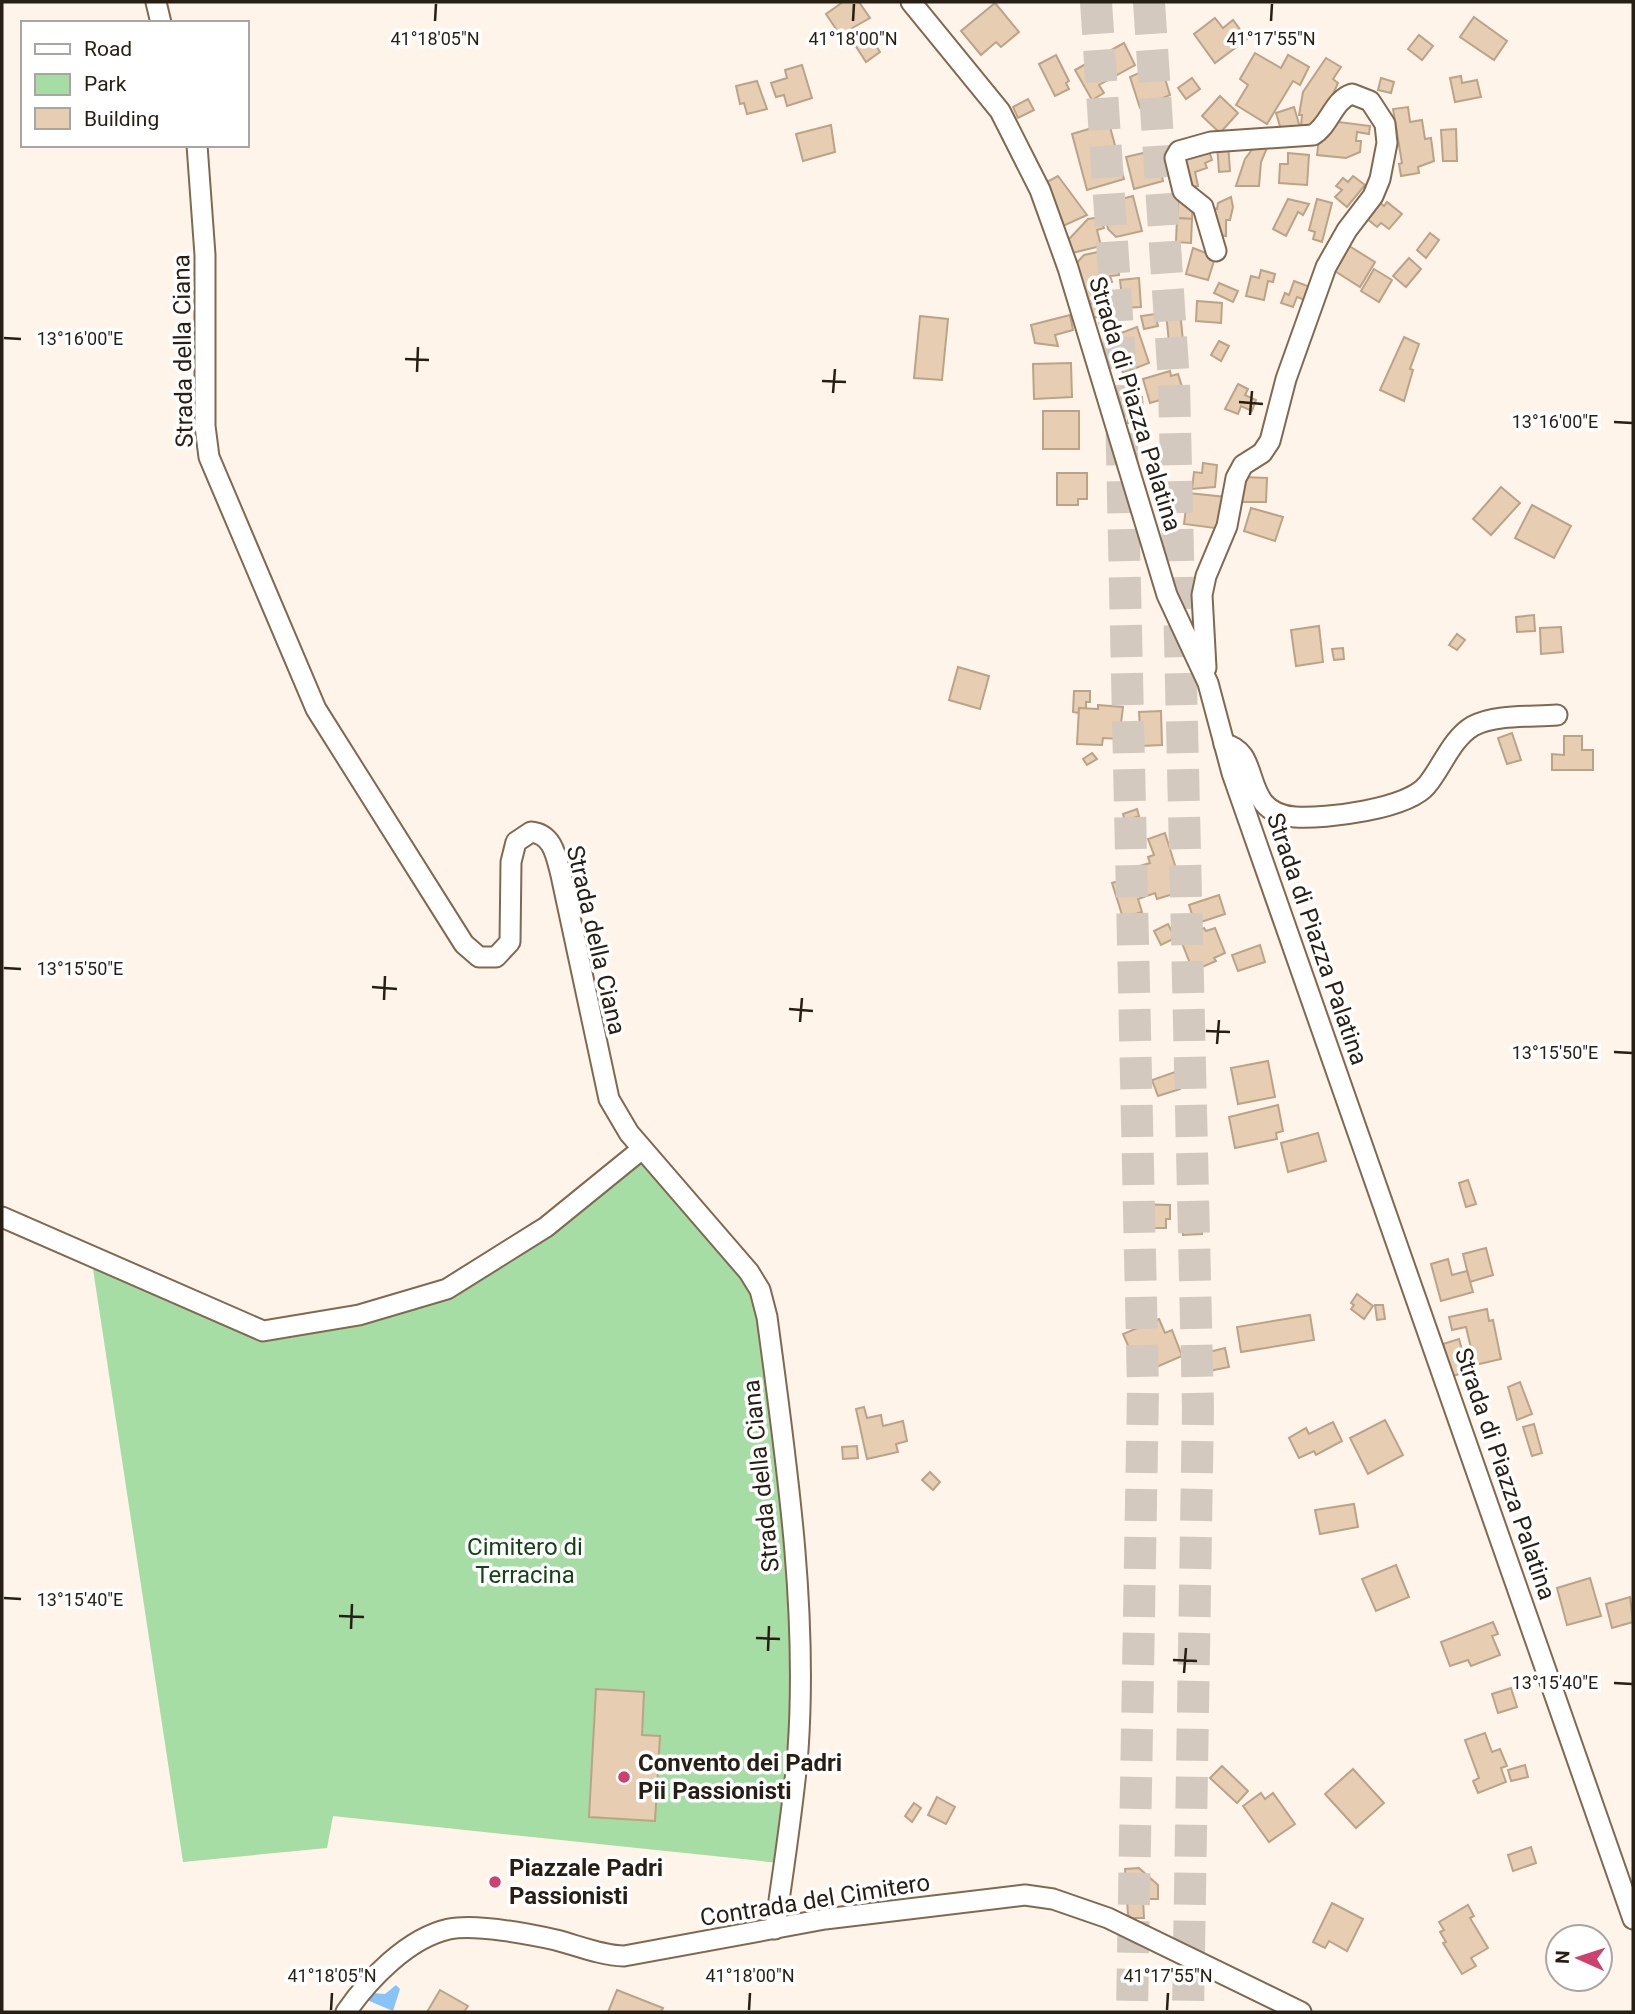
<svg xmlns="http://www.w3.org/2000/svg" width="1635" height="2014" font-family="Roboto,sans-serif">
<rect width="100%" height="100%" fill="#fff4e9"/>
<polygon fill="#a5dda5" points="640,1161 759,1289 801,1544 789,1864 333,1816 327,1848 183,1862 93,1269 265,1338 450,1298"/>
<polygon fill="#88c3f8" points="396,1985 400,1989 393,2011 367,2000 373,1993 385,1994"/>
<g fill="#e7ceb2" stroke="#bba388" stroke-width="2">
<polygon points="843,2 859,2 870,18 840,35 826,14"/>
<polygon points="995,3 1019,32 1001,47 996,42 981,55 961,31"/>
<polygon points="1474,17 1507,41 1494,60 1460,37"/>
<polygon points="1215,18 1223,28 1233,20 1247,39 1215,63 1194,34"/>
<polygon points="869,35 880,52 866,62 855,45"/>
<polygon points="1419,35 1433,46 1422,60 1408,49"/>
<polygon points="1124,43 1135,65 1099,85 1104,93 1092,100 1075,70"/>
<polygon points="1255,53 1281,68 1288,55 1309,67 1300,85 1293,81 1267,124 1236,105 1248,85 1240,79"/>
<polygon points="1056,55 1069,81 1066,83 1069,89 1055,96 1039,64"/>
<polygon points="1326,58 1341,67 1333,79 1338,83 1318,128 1301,126 1302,115 1299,115 1303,92"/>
<polygon points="802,65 812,98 787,106 784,95 776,97 771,83 787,78 785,70"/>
<polygon points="1157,65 1160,73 1163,72 1170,95 1140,108 1130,77"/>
<polygon points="1461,76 1462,83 1477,80 1481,97 1455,102 1450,78"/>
<polygon points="1192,78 1200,89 1186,99 1178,88"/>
<polygon points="1381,78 1394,82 1391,93 1378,90"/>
<polygon points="757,81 767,109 747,114 744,103 740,104 736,86"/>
<polygon points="1220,96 1238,113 1220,133 1202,116"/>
<polygon points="1028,99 1034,110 1018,118 1013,107"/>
<polygon points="1294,107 1300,127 1282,133 1276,113"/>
<polygon points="1408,107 1410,122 1422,120 1425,139 1431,138 1434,161 1418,167 1419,173 1401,176 1399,164 1402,163 1393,109"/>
<polygon points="1331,121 1370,126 1369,134 1357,132 1356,141 1361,141 1360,152 1346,158 1317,155 1319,139"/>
<polygon points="1109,123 1124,179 1087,190 1072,134"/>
<polygon points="831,125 835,152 803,161 796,134"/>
<polygon points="1456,129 1457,161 1443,161 1441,130"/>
<polygon points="1228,143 1230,171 1219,172 1217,144"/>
<polygon points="1207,145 1212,160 1205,163 1207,168 1195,172 1198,186 1185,189 1177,157"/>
<polygon points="1254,147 1267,148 1261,162 1259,186 1236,186 1245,159"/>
<polygon points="1156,150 1163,181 1134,189 1126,157"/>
<polygon points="1288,153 1309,155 1307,185 1279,183 1280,164 1288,164"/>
<polygon points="1058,176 1087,215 1063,226 1043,184"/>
<polygon points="1353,176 1365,185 1347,207 1335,197 1342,190 1336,186 1343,178 1348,182"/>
<polygon points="1133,196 1142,231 1116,237 1108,229 1102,204"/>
<polygon points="1231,197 1233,207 1230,220 1226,220 1226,236 1213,234 1208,207 1217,209 1218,203"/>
<polygon points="1288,199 1309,204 1303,215 1298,212 1286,236 1273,229"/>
<polygon points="1317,199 1332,203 1322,242 1313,239 1315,232 1309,230"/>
<polygon points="1178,202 1193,202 1192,219 1177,218"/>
<polygon points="1379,202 1384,206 1387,202 1402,214 1389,229 1381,223 1377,227 1366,218"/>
<polygon points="1101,217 1104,228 1097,230 1101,246 1072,253 1069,239 1088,219"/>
<polygon points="1177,218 1192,219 1191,243 1176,242"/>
<polygon points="1430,233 1439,240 1426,258 1417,250"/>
<polygon points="1179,244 1180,254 1168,255 1167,246"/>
<polygon points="1346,244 1375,262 1360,287 1330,268"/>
<polygon points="1193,248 1211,255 1210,260 1214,261 1208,280 1186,274"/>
<polygon points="1107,250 1108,261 1118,261 1119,275 1110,276 1112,282 1102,284 1096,293 1098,296 1085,305 1073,267 1084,255"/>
<polygon points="1409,258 1421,269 1406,287 1393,276"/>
<polygon points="1374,269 1392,280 1379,302 1361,291"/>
<polygon points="1261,270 1275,274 1273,282 1268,281 1264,300 1246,296 1251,276 1259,278"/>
<polygon points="1139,278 1141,307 1123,308 1120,280"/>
<polygon points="1294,281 1313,288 1308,301 1297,297 1293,307 1281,303 1285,293 1289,295"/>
<polygon points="1219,283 1238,291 1233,302 1214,293"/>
<polygon points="1108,300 1112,324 1100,326 1098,317 1092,318 1089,304"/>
<polygon points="1197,301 1222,303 1221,323 1196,321"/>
<polygon points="1180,311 1183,341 1169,343 1166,312"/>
<polygon points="1155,314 1158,326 1144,329 1141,316"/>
<polygon points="1070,315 1073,330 1055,335 1058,346 1035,343 1031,325"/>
<polygon points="920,316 948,319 942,380 914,378"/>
<polygon points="1137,327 1149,363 1123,373 1110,337"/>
<polygon points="1404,337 1419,344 1410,369 1413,370 1404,401 1380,390"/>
<polygon points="1219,341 1229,346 1221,361 1211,355"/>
<polygon points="1071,363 1072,397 1034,399 1033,364"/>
<polygon points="1170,371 1171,376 1178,374 1184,393 1150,403 1143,379"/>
<polygon points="1238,384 1248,389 1245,395 1256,400 1252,411 1241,406 1238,414 1225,409"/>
<polygon points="1142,397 1144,423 1128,423 1127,398"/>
<rect x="1043" y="411" width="36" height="38"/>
<polygon points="1203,463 1217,465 1215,487 1192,489 1194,472 1202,473"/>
<polygon points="1057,473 1087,473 1087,499 1078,499 1078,505 1057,505"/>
<polygon points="1241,477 1267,478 1266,502 1240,502"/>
<polygon points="1501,487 1520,503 1491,535 1473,519"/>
<polygon points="1188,493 1226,497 1222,529 1184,524"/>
<polygon points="1532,505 1571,526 1554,558 1515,538"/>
<polygon points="1251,508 1283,517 1275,541 1244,531"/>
<polygon points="1534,615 1535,631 1517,632 1516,617"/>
<polygon points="1319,626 1323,662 1296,666 1291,630"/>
<polygon points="1561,627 1563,652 1541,654 1540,628"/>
<polygon points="1457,634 1465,640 1457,650 1449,645"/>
<polygon points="1343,648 1344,659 1334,660 1332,649"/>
<polygon points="958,667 989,676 980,709 949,700"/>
<polygon points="1074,691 1090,691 1090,702 1086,702 1086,709 1079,708 1079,713 1073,712"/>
<polygon points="1098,705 1123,707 1119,739 1103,738 1102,745 1077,744 1079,708 1098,709"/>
<polygon points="1161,711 1162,745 1141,746 1139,712"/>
<polygon points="1512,733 1521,760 1507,764 1498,738"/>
<polygon points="1564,736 1582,736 1582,750 1593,750 1593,770 1552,770 1552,754 1564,755"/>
<polygon points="1092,753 1097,759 1087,765 1083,759"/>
<polygon points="1137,809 1139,816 1125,821 1123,814"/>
<polygon points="1165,833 1183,891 1157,899 1155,893 1138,899 1142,912 1123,918 1112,883 1135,876 1133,868 1150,863 1148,857 1154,855 1148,839"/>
<polygon points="1219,895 1225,914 1195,924 1189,905"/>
<polygon points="1168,924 1175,938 1161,945 1154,931"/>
<polygon points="1204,928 1206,931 1215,928 1225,953 1214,958 1216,961 1193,971 1180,938"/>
<polygon points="1260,945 1265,962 1238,971 1232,955"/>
<polygon points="1268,1061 1275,1097 1238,1104 1231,1068"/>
<polygon points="1175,1072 1180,1089 1158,1096 1152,1080"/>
<polygon points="1278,1105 1283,1131 1276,1133 1277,1139 1235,1148 1229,1117"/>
<polygon points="1318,1133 1326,1161 1288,1172 1281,1143"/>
<polygon points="1468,1180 1476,1204 1466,1207 1459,1183"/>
<polygon points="1133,1204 1170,1205 1170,1219 1166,1219 1166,1228 1132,1228"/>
<polygon points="1202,1217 1202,1234 1183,1235 1182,1218"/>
<polygon points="1486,1248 1493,1275 1470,1282 1463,1254"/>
<polygon points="1448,1259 1452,1275 1467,1271 1473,1292 1441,1301 1431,1264"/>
<polygon points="1357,1294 1373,1306 1364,1319 1351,1309 1354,1305 1351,1303"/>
<polygon points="1375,1305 1383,1305 1385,1319 1377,1320"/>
<polygon points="1487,1309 1489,1321 1493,1320 1501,1359 1475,1365 1466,1327 1452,1330 1449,1317"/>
<polygon points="1310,1315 1314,1340 1241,1352 1237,1327"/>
<polygon points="1159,1319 1165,1333 1172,1330 1182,1356 1145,1372 1135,1348 1130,1350 1123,1334"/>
<polygon points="1459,1339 1468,1372 1452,1376 1443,1344"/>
<polygon points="1225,1348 1229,1367 1199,1373 1196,1360 1202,1358 1201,1354"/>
<polygon points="1520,1382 1532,1414 1517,1420 1508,1387"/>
<polygon points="864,1407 867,1418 881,1415 883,1426 903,1421 907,1441 896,1444 898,1452 867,1459 856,1409"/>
<polygon points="1385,1420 1403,1455 1368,1474 1350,1438"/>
<polygon points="1333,1422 1342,1441 1316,1455 1314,1451 1299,1458 1289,1438 1306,1428 1309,1434"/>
<polygon points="1534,1424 1542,1453 1532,1456 1523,1427"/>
<polygon points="857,1446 858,1458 843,1459 842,1447"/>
<polygon points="930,1472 940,1482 933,1490 922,1480"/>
<polygon points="1354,1504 1358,1527 1320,1534 1315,1510"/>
<polygon points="1396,1565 1409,1597 1376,1611 1362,1579"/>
<polygon points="1590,1578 1601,1616 1567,1625 1557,1588"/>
<polygon points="1630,1597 1633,1622 1612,1628 1606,1604"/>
<polygon points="1493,1622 1498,1634 1492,1636 1500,1655 1471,1666 1468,1660 1450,1666 1441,1642"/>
<polygon points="1511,1688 1517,1707 1498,1713 1492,1694"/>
<polygon points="596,1689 644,1692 642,1735 660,1736 655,1821 589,1817"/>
<polygon points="1485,1733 1492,1752 1500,1749 1507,1766 1501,1768 1506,1782 1478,1793 1473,1781 1479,1778 1465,1740"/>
<polygon points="1525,1765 1528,1777 1511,1781 1508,1770"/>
<polygon points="1222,1766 1248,1791 1237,1803 1210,1778"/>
<polygon points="1353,1769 1384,1803 1356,1828 1325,1794"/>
<polygon points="1261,1793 1265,1799 1273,1793 1295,1824 1269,1842 1243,1806"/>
<polygon points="937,1797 955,1807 946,1824 928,1815"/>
<polygon points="914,1803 921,1808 912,1822 905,1816"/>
<polygon points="1531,1847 1536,1863 1513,1871 1508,1855"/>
<polygon points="1139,1868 1158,1885 1158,1899 1143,1899 1144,1918 1132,1918 1128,1915 1125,1869"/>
<polygon points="1332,1903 1363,1919 1347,1951 1329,1941 1325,1948 1313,1942"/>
<polygon points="1468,1905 1474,1916 1470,1918 1488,1948 1471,1958 1476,1966 1462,1974 1443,1943 1446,1942 1440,1932 1444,1930 1439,1922"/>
<polygon points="440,1990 468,2006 464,2012 427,2012"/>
<polygon points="617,1990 663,2008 661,2012 608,2012"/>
</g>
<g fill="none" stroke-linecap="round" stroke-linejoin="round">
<g stroke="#d4c9be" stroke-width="32" stroke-dasharray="32 16" stroke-linecap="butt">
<polyline points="1096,2 1120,362 1143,1389 1132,2012"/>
<polyline points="1149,2 1174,383 1198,1408 1188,2012"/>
</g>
<defs>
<g id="minor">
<polyline points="156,2 161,23"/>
<polyline points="911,2 1000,111 1040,190 1068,268 1167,595 1208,683 1232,773 1633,1919"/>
<path d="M197,145L205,255V426L209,457L316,709L464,944L479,957H496L510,942L511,862L516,842L531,832C553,834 556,856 561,875L609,1099L629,1133L749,1272L760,1290L767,1317C786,1460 808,1606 798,1750C793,1810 783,1870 775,1929"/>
<path d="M1206,668L1202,595L1206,576L1227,526L1236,478L1243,465L1262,453L1270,441L1286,379L1326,267L1347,230L1373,196L1380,179L1387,143L1385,124L1370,101L1352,94C1333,100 1330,125 1313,135L1211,142L1179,151L1175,158L1183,191L1203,207L1216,251"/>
<path d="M1224,744C1264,751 1238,813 1295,817C1326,819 1408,809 1427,785C1442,767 1452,738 1473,726C1495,714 1532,717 1557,715"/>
<polyline points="2,1217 263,1331 359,1315 447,1289 546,1227 642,1149"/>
<path d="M346,2012C369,1979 408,1938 449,1929C476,1924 529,1934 556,1940C579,1946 600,1955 624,1956L825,1919L1025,1895L1053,1899L1108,1918L1301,2012"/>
</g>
</defs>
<use href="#minor" stroke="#806950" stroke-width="23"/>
<use href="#minor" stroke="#fff" stroke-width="19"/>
</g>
<path fill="none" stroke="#271e14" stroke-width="2.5" d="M435,21L436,4M853,21L854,4M1271,21L1272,4M4,338L21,339M405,359L429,360M417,372L418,347M822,381L846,382M833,393L835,369M1239,402L1263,404M1250,415L1252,391M1614,422L1632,423M4,968L21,969M372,987L397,989M384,1000L385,976M789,1009L813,1011M800,1022L802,998M1206,1031L1230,1032M1217,1044L1219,1020M1614,1052L1632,1053M4,1598L21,1599M339,1616L364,1617M351,1629L352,1604M756,1638L780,1639M768,1651L769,1626M1173,1660L1197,1661M1184,1673L1186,1648M1614,1683L1632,1684M331,2010L332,1993M749,2010L750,1993M1167,2010L1168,1993"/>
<g fill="#ce406e" stroke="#fff" stroke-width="2.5">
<circle cx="624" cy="1777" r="7"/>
<circle cx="495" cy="1882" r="7"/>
</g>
<g text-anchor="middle" stroke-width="7" stroke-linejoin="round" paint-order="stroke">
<g font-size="24" fill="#271e14" stroke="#fff">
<text transform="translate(183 351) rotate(-91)" y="8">Strada della Ciana</text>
<text transform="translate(1135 404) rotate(73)" y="8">Strada di Piazza Palatina</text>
<text transform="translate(1317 939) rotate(71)" y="8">Strada di Piazza Palatina</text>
<text transform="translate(596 940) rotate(77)" y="8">Strada della Ciana</text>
<text transform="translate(1505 1474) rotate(71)" y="8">Strada di Piazza Palatina</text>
<text transform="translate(761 1476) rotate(-96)" y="8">Strada della Ciana</text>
<text transform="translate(815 1900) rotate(-9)" y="8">Contrada del Cimitero</text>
</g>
<g font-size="24" fill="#134416" stroke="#fff">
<text x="525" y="1555">Cimitero di<tspan x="525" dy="28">Terracina</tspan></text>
</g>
<g font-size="24" font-weight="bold" fill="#271e14" stroke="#fff" text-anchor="start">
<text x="638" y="1771">Convento dei Padri<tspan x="638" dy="28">Pii Passionisti</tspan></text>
<text x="509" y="1876">Piazzale Padri<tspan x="509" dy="28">Passionisti</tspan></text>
</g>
</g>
<g font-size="18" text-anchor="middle" fill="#271e14" stroke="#fff" stroke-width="7" stroke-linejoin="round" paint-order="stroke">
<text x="435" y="45">41°18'05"N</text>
<text x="853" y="45">41°18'00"N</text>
<text x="1271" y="45">41°17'55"N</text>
<text x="80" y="345">13°16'00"E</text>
<text x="1555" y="428">13°16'00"E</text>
<text x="80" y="975">13°15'50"E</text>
<text x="1555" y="1059">13°15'50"E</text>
<text x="80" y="1606">13°15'40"E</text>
<text x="1555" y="1689">13°15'40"E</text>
<text x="332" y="1982">41°18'05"N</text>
<text x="750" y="1982">41°18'00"N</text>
<text x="1168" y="1982">41°17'55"N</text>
</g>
<rect width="1635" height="2014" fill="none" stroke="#271e14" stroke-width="7"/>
<rect x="21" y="21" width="228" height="126" fill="#ffffff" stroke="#a9a5a1" stroke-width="2"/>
<rect x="35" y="44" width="35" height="10" fill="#ffffff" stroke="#a9a5a1" stroke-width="2"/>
<text x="84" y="56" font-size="21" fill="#271e14">Road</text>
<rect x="35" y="74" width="35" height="21" fill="#a5dda5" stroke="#a9a5a1" stroke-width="2"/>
<text x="84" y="91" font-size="21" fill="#271e14">Park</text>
<rect x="35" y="108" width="35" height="21" fill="#e7ceb2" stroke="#a9a5a1" stroke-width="2"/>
<text x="84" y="126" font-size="21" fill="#271e14">Building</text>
<g transform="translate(1579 1958) rotate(273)"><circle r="33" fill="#ffffff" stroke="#a9a5a1" stroke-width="2"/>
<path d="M0-5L12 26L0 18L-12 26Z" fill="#ce406e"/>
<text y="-10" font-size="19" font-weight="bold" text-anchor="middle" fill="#271e14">N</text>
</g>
</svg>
